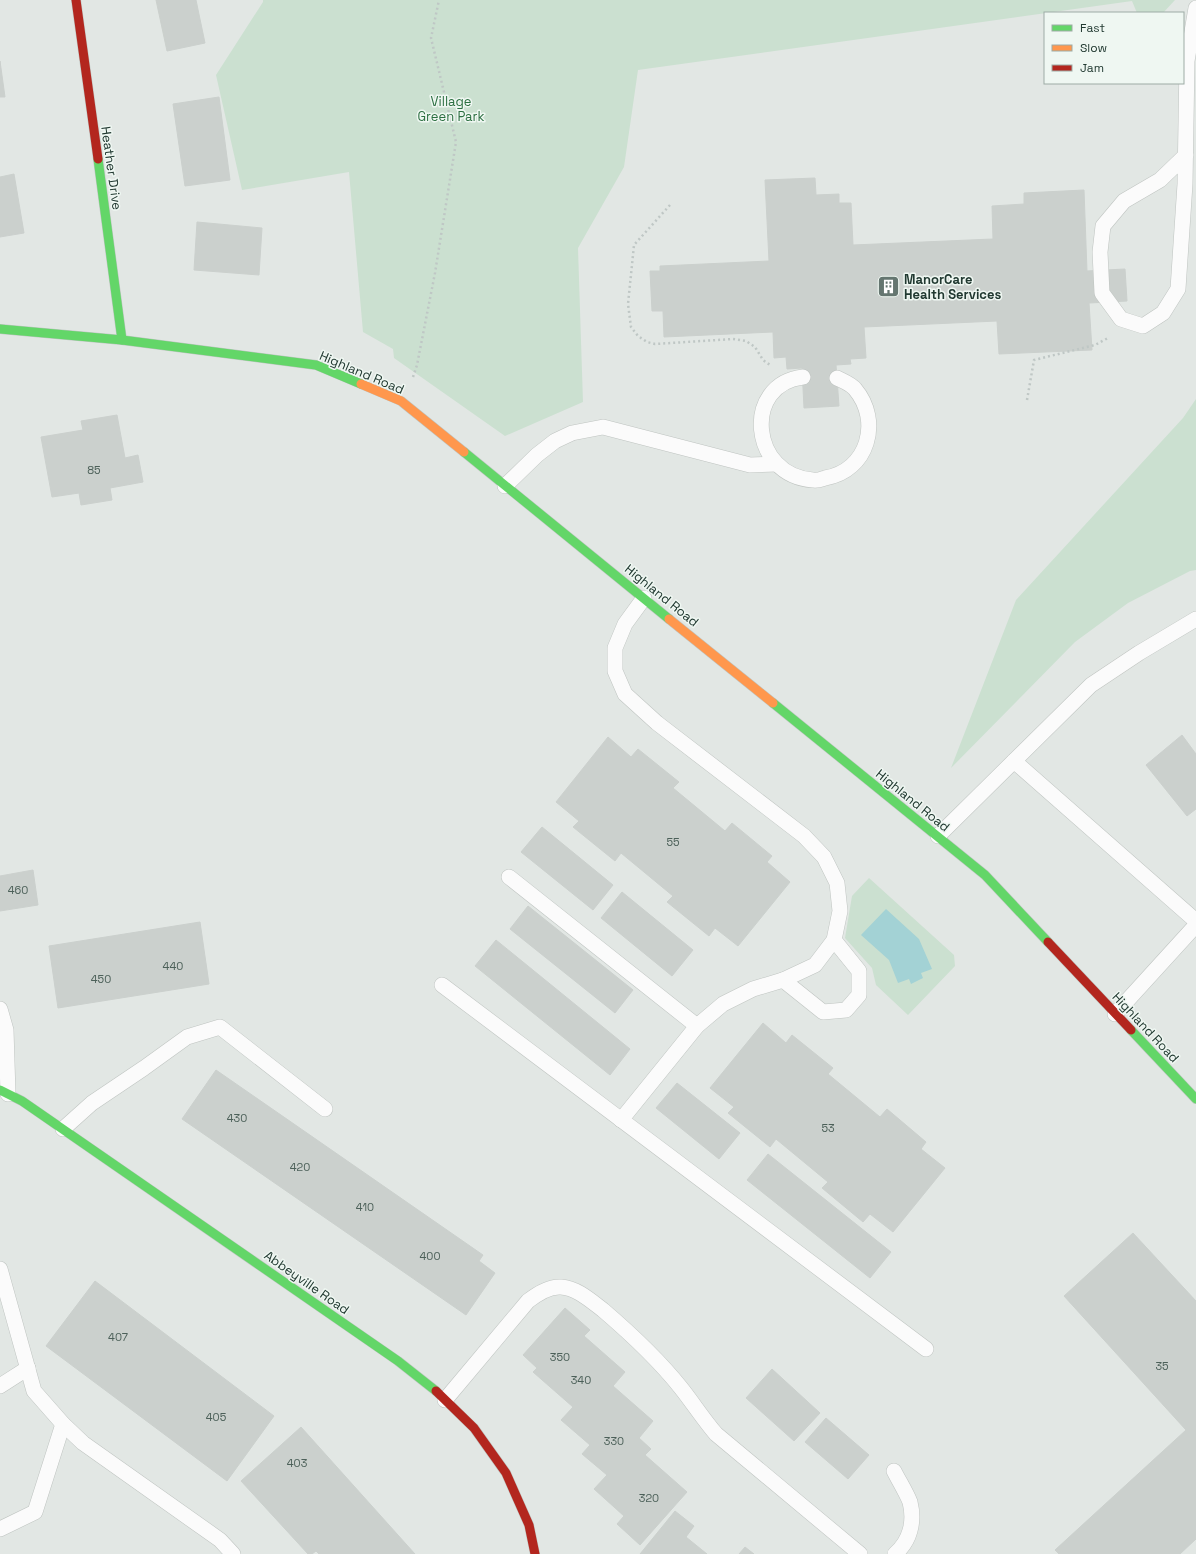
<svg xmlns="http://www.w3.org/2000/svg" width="1196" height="1554" font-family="'Space Grotesk',sans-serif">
<rect width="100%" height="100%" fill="#e2e7e4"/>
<g fill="#cbe0d0">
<polygon points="263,0 1175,0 1163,13 1137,13 1132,1 638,70 624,167 578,248 583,402 505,436 394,358 393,349 363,332 349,172 242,190 216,75 263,2"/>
<polygon points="1196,399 1196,570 1190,571 1128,603 1075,642 951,768 1016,600 1183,418"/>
<polygon points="869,878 954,955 955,966 908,1015 876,985 872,968 845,938 852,896"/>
</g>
<polygon fill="#a3d2d5" points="886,909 919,939 932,969 921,973 923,978 911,984 909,979 898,983 889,960 861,935"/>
<g fill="#cbd0cd" stroke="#cbd0cd">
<polygon points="156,0 196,0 205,43 167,51"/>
<polygon points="0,61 5,97 0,97"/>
<polygon points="219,97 230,180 185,186 173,104"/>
<polygon points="14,174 24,233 0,237 0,177"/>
<polygon points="815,178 816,195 839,194 839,203 851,203 853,245 993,239 992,206 1024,204 1024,193 1084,190 1087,271 1125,269 1127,301 1089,303 1092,350 999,354 997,321 864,327 866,358 850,359 851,364 836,365 839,406 804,408 802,368 787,369 786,357 774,358 773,332 664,337 663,311 652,311 650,271 660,271 660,266 769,261 765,180"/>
<polygon points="197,222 262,228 259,275 194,270"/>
<polygon points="117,415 125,458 138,455 143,482 110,488 112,500 81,505 79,493 52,497 41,437 83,430 81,421"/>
<polygon points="1182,735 1196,754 1196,809 1187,816 1146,765"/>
<polygon points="608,737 631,757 638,749 679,782 673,788 725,831 732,823 772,856 767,862 790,882 738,946 715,928 709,936 667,902 673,896 621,853 615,861 573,827 579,821 556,802"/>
<polygon points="542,827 613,885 593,910 521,852"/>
<polygon points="33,870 38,905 0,911 0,876"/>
<polygon points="622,892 693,950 672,976 601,918"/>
<polygon points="528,906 633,990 615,1013 510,929"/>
<polygon points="200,922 209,984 58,1008 49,946"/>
<polygon points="496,940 630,1049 610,1075 475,966"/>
<polygon points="763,1023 786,1043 792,1035 833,1068 828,1074 880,1117 887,1109 926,1142 921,1149 945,1168 893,1232 870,1214 863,1222 822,1188 828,1182 776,1139 770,1147 728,1113 734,1107 710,1088"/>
<polygon points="216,1070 483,1255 479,1261 495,1273 466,1315 182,1119"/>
<polygon points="677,1083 740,1133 719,1159 656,1108"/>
<polygon points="768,1154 891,1252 870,1278 747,1180"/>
<polygon points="1133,1233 1196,1301 1196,1539 1180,1554 1059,1554 1055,1550 1186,1430 1064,1296"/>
<polygon points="95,1281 274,1416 227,1481 46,1346"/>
<polygon points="565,1308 590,1330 584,1336 625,1372 613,1386 653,1421 639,1438 651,1449 645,1455 687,1492 640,1545 617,1524 624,1516 594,1489 607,1475 582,1454 590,1445 561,1420 573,1407 533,1372 537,1368 523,1355"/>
<polygon points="772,1369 820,1413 794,1441 746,1398"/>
<polygon points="826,1418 869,1455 848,1479 805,1442"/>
<polygon points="301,1427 415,1554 319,1554 316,1551 312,1554 308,1554 241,1481"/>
<polygon points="675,1511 694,1526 686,1537 707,1554 640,1554"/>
<polygon points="745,1547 754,1554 739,1554"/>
</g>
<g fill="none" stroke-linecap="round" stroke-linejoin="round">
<defs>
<g id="lane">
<polyline points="1186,155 1160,180 1124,201 1103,226 1100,252 1102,293 1121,319 1143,326 1163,313 1178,289 1185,184 1187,61 1196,8"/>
<path d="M803,377C742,384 750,476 813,480C817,481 822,479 825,478C868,471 882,421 855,389C851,384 843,381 837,378"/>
<polyline points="505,486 537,455 555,441 572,433 603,427 750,465 776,464"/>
<polyline points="1014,761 1196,921"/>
<polyline points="938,836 1091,685 1139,653 1196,619"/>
<polyline points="509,877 697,1026"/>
<polyline points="783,980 823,1012 846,1010 859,995 859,971 834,940"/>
<polyline points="442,985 926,1349"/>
<polyline points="0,1009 6,1030 8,1094"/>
<polyline points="1115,1014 1196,925"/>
<polyline points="621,1120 697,1026 723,1004 753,989 783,980 815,965 834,940 840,911 837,883 824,857 804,836 657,723 625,694 615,671 615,648 625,624 644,598"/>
<polyline points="63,1129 92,1103 144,1068 187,1037 220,1027 325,1109"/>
<polyline points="0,1269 34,1391 63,1424 83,1443 220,1540 233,1554"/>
<polyline points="0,1386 28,1368"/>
<path d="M445,1400L528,1301C537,1294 549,1286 561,1287C577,1288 591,1301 603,1310C631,1334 658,1359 681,1388C693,1403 703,1419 716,1434L860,1554"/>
<path d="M894,1471C899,1481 906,1492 910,1502C915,1522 910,1541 895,1554"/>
<polyline points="0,1529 35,1512 63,1424"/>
</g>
<g id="fast">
<polyline points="98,159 122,340"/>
<polyline points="0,329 122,340 316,365 361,384"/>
<polyline points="464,452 669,619"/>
<polyline points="773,703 985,875 1048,942"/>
<polyline points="1131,1030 1196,1099"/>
<polyline points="0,1090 22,1101 398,1361 436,1391"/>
</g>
<g id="slow">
<polyline points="361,384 401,401 464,452"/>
<polyline points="669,619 773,703"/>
</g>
<g id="jam">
<polyline points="76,0 98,159"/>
<polyline points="1048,942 1131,1030"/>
<polyline points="436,1391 474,1428 506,1473 529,1525 535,1554"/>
</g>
</defs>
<use href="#lane" stroke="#bfc4c1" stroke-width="16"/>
<use href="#fast" stroke="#bec5c1" stroke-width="10"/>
<use href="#slow" stroke="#bec5c1" stroke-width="10"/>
<use href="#jam" stroke="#bec5c1" stroke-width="10"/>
<g stroke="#bfc7c5" stroke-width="2.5" stroke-dasharray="2 3" stroke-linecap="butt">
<polyline points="670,205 634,245 628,304 631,327 638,336 647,342 655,344 733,339 746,341 755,347 763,360 770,365"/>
<polyline points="413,377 417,365 435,273 456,142 431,38 439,0"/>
<polyline points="1027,400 1034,360 1095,345 1108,338"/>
</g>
<use href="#lane" stroke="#fbfbfb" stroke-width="15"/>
<use href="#fast" stroke="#63d668" stroke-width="9"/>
<use href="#slow" stroke="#ff974d" stroke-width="9"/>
<use href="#jam" stroke="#b3261e" stroke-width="9"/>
</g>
<defs>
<symbol id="building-square" viewBox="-11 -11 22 22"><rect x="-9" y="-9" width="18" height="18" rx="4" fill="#657670" stroke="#eff7f2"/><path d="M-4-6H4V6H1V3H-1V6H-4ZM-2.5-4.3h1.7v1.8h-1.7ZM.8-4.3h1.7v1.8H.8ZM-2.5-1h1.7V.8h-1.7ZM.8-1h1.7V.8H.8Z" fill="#fff"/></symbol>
</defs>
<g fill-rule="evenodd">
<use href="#building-square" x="876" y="274" width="25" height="25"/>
</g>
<g text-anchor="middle" stroke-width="3" stroke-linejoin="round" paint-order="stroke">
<g font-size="11" fill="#4c6059">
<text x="94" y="474">85</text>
<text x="673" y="846">55</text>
<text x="18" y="894">460</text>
<text x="173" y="970">440</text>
<text x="101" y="983">450</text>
<text x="237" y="1122">430</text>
<text x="828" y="1132">53</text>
<text x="300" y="1171">420</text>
<text x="365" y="1211">410</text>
<text x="430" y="1260">400</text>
<text x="118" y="1341">407</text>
<text x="560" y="1361">350</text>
<text x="1162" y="1370">35</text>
<text x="581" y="1384">340</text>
<text x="216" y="1421">405</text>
<text x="614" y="1445">330</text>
<text x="297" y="1467">403</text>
<text x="649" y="1502">320</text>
</g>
<g font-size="13" fill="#2c6f41" stroke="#eff7f2">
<text x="451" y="106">Village<tspan x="451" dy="15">Green Park</tspan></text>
</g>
<g font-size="13" fill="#213931" stroke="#eff7f2">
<text transform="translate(112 168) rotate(82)" y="5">Heather Drive</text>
<text transform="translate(362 372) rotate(23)" y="5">Highland Road</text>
<text transform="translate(662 595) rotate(39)" y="5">Highland Road</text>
<text transform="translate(913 800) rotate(39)" y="5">Highland Road</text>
<text transform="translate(1146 1027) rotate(47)" y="5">Highland Road</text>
<text transform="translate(307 1282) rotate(35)" y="5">Abbeyville Road</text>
</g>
<g font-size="13" font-weight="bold" fill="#213931" stroke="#eff7f2" text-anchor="start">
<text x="904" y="284">ManorCare<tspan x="904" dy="15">Health Services</tspan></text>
</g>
</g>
<rect x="1044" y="12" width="140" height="72" fill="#eff7f2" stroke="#9daba5"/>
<rect x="1052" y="25" width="20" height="6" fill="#63d668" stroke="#9daba5"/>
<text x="1080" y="32" font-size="12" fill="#213931">Fast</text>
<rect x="1052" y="45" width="20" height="6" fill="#ff974d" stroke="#9daba5"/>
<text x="1080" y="52" font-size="12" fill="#213931">Slow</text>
<rect x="1052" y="65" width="20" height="6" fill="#b3261e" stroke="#9daba5"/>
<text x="1080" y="72" font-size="12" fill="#213931">Jam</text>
</svg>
